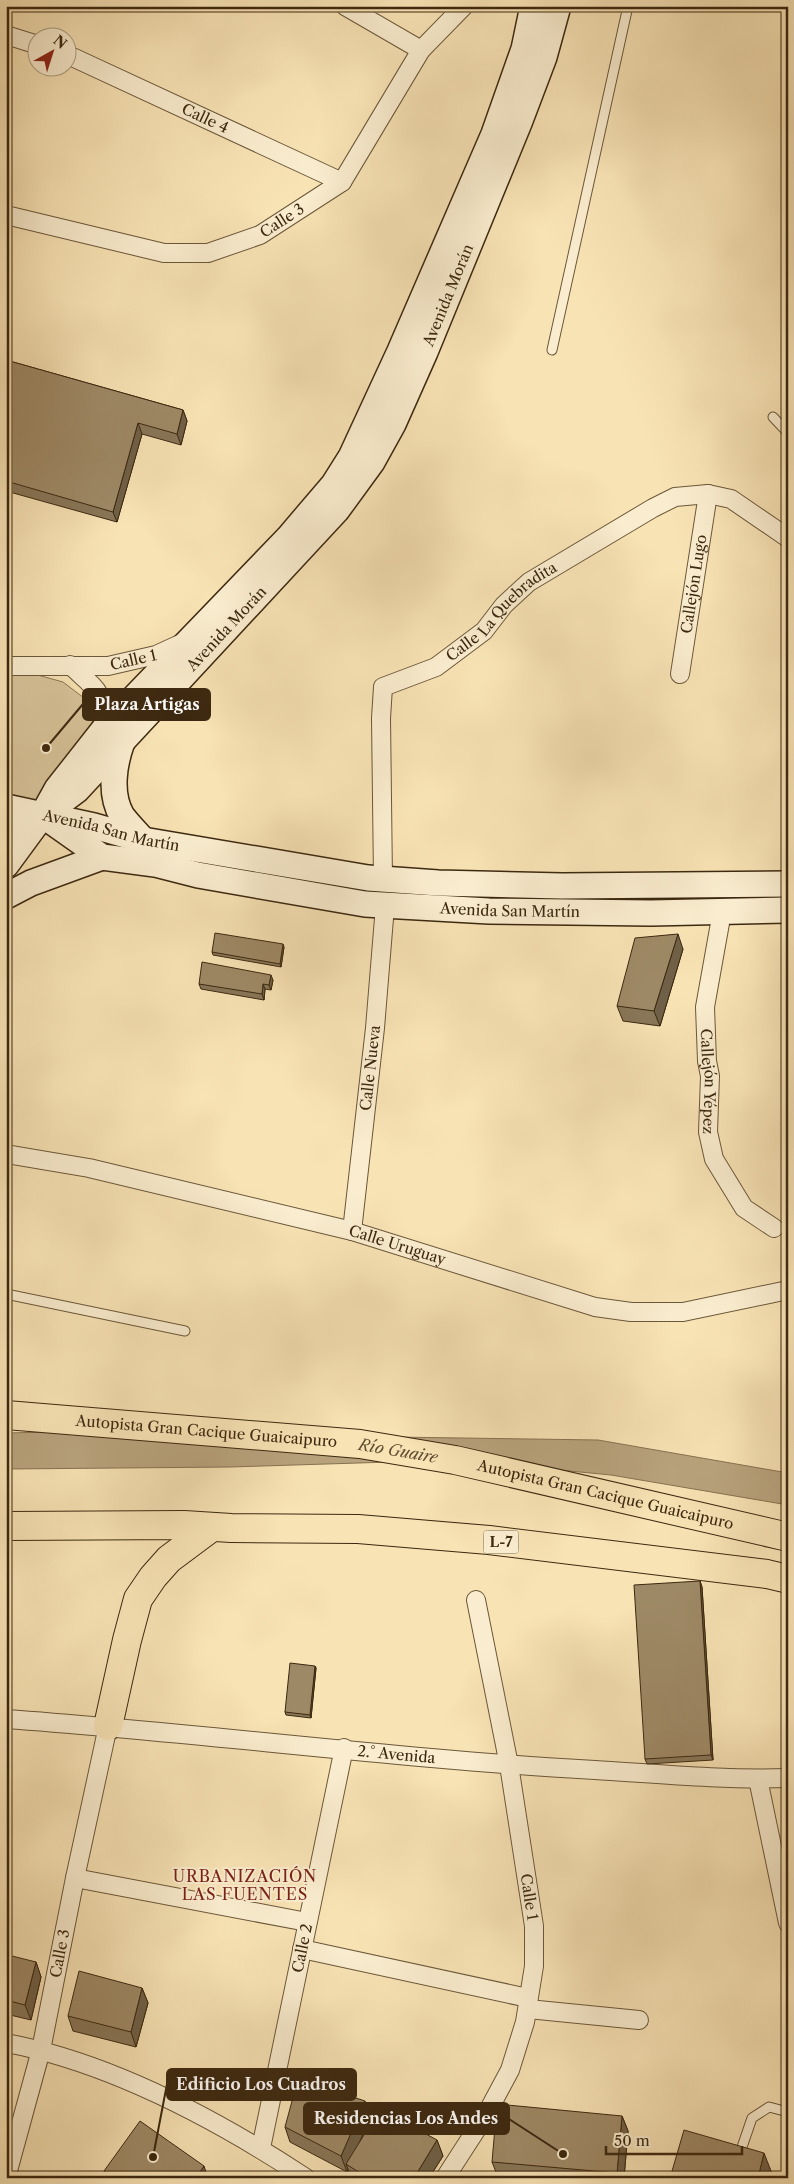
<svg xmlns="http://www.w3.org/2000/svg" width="794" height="2184" font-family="'Libre Caslon Text',serif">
<rect width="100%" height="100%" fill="#f8e3b5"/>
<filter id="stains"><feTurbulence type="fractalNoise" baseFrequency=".004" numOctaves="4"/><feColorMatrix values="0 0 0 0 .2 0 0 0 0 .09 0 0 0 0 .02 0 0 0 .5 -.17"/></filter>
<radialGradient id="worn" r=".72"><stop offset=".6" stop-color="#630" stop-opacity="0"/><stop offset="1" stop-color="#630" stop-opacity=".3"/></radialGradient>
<polygon fill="#d8c399" stroke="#8a7654" points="6,672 34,674 63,682 84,698 93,720 92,738 27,819 6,815"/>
<polygon fill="#b8a37d" stroke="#867251" points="54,1432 598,1440 788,1473 788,1505 611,1475 455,1460 230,1467 6,1469 6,1433"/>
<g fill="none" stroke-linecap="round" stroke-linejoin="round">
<defs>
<g id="lane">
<polyline points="552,350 628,6"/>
<polyline points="773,417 788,433"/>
<polyline points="6,1294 185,1331"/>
<polyline points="741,2150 752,2118 769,2107 788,2112"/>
</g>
<g id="street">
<polyline points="345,6 421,50"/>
<polyline points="6,35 38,45"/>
<path id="s1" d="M68,55L342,182"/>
<path id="s2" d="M6,215L164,253H208L260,235L342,182L421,50L464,6"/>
<path d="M70,665C98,691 103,689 105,728"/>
<path id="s3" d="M6,666H108L156,655L180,644"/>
<path id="s4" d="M680,674L708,494"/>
<polyline points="6,826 16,826 42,816"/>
<path id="s5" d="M383,880L381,718L383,687L436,667L484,631L504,605L529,582L653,508L675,497L708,494L731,499L788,538"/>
<path id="s6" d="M722,912L705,1007L707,1061L710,1076L708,1132L714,1159L744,1208L774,1228"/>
<path id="s7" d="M6,1154L89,1168L352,1231L595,1307L631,1312H683L788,1290"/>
<path id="s8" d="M352,1231L375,1028L385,906"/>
<path id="s9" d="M6,1719C203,1733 398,1759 595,1770C659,1774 723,1780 788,1778"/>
<polyline points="758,1779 788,1923"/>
<polyline points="75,1878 307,1922"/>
<polyline points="302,1949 528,1998"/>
<polyline points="528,2009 639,2020"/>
<path d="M6,2043C109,2062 219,2121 306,2178"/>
<path id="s10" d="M261,2148L344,1748"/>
<path id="s11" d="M6,2178L41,2050L75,1878L108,1726"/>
<polyline points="445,2178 487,2113 510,2070 525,2022 534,1966 534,1926 509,1765 476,1600"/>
</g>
<g id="secondary">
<path d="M122,742C114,764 109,794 122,816C128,824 136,832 143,840"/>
<path id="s12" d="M65,799L77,790L337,510L372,462L393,424L425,352L519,123L544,57L558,6"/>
<path id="s13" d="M6,807L94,826L143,840L368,878L438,883L562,886L788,884"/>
<path id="s14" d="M51,821L102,857L155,864L198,875L365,904L489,911L651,913L788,910"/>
<polyline points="6,865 42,816 57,789 105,728 288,538 334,484 351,457 400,351 494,134 524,49 533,6"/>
<polyline points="6,896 31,883 102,857"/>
</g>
<g id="highway">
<path id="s15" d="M6,1415L360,1444L455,1460L788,1537"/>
<polyline points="6,1526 184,1525 231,1528 358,1529 489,1540 767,1574 788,1579"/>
<polyline points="108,1726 127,1640 138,1599 153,1577 169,1559 212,1527"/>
</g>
</defs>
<use href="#lane" stroke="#6b5739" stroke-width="11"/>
<use href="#street" stroke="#6b5739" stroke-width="20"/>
<use href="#secondary" stroke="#3c2810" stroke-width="28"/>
<use href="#highway" stroke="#3c2810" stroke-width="30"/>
<use href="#lane" stroke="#faedcf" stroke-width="9"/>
<use href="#street" stroke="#faedcf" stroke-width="18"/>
<use href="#secondary" stroke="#faedcf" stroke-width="25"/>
<use href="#highway" stroke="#f8e3b5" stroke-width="28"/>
</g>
<g fill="#887658" stroke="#3c2810">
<polygon points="6,360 183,410 187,421 181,445 142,434 117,522 6,491"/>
<polygon points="284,947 281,967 213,955 212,952"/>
<polygon points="683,949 660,1026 623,1021 617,1006"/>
<polygon points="273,980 271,990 265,989 264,1000 201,989 199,984"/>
<polygon points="700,1581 702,1587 713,1760 647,1764 645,1759"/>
<polygon points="315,1666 316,1668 311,1718 286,1715 285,1712"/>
<polygon points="6,1960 36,1962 41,1977 31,2020 6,2014"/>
<polygon points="142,1988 148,2003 136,2047 73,2031 68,2016"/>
<polygon points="371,2116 360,2142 437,2140 443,2156 429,2178 351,2178 348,2169 347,2172 290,2142 285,2127"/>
<polygon points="622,2116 628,2131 624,2178 505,2178 498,2177 492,2162"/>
<polygon points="104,2171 208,2178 106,2178"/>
</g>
<g fill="#6f6047" stroke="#3c2810">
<polygon points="183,410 187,421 181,445 177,434"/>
<polygon points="138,423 142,434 117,522 113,512"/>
<polygon points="678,934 683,949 660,1026 654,1011"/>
<polygon points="283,944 284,947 281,967 280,964"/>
<polygon points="271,975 273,980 271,990 269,985"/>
<polygon points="263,984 265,989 264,1000 262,994"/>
<polygon points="700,1581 702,1587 713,1760 711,1755"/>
<polygon points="315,1666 316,1668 311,1718 310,1715"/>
<polygon points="36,1962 41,1977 31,2020 25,2005"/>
<polygon points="142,1988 148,2003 136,2047 131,2032"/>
<polygon points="365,2101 371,2116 349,2166 346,2164 348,2169 347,2172 341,2156"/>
<polygon points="622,2116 628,2131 624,2178 619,2178 617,2173"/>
<polygon points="437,2140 443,2156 429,2178 414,2178"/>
<polygon points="764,2153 773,2176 773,2178 758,2178"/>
<polygon points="204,2166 208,2178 196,2178"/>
</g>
<g fill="#9e8966" stroke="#3c2810">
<polygon points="6,360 183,410 177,434 138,423 113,512 6,481"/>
<polygon points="215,933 283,944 280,964 212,952"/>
<polygon points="678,934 654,1011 617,1006 635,938"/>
<polygon points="202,962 271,975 269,985 263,984 262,994 199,984"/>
<polygon points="700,1581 711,1755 645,1759 634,1585"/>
<polygon points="290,1663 315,1666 310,1715 285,1712"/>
<polygon points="8,1955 36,1962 25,2005 6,2000 6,1960"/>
<polygon points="79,1971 142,1988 131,2032 68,2016"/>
<polygon points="298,2079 365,2101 341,2156 285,2127"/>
<polygon points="497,2104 622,2116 617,2173 492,2162"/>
<polygon points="380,2109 437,2140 414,2178 368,2178 346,2164"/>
<polygon points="140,2121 204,2166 196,2178 113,2178 104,2171"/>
<polygon points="684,2130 764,2153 758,2178 670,2178"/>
</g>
<g text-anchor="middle" stroke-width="4" stroke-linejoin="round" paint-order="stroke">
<rect fill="#faedcf" stroke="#756349" stroke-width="1" x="483.5" y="1530.5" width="35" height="23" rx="4"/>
<g font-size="14" font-weight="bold" fill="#3c2810">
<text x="501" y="1547">L-7</text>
</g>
<g font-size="15" fill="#3c2810" stroke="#faedcf">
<text dy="5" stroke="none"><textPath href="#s1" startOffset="151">Calle 4</textPath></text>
<text dy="5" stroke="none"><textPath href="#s2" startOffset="288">Calle 3</textPath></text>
<text dy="5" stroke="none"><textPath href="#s12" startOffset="640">Avenida Morán</textPath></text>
<text dy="5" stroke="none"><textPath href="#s4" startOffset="91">Callejón Lugo</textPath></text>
<text dy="5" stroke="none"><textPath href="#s5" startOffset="336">Calle La Quebradita</textPath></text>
<text dy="5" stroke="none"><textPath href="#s12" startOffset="235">Avenida Morán</textPath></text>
<text dy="5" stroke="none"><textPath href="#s3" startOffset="128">Calle 1</textPath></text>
<text dy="5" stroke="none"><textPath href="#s13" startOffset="108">Avenida San Martín</textPath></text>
<text dy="5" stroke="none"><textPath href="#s14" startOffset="475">Avenida San Martín</textPath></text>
<text dy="5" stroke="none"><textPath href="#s8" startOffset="164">Calle Nueva</textPath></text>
<text dy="5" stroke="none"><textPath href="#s6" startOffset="171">Callejón Yépez</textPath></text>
<text dy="5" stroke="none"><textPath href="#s7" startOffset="402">Calle Uruguay</textPath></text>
<text dy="5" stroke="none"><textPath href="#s15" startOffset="201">Autopista Gran Cacique Guaicaipuro</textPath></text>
<text dy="5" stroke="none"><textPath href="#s15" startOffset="606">Autopista Gran Cacique Guaicaipuro</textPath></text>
<text dy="5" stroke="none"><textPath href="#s9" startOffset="392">2.° Avenida</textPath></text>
<text transform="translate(529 1897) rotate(81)" y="5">Calle 1</text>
<text dy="5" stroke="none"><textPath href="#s10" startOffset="204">Calle 2</textPath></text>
<text dy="5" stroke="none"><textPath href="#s11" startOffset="231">Calle 3</textPath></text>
</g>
<g font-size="16" font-style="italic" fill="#614d31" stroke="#faedcf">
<text dy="6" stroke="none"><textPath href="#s15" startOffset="394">Río Guaire</textPath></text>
</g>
<g font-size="16" letter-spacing="1" fill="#7a1f14" stroke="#faedcf">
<text x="245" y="1882">URBANIZACIÓN<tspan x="245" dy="18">LAS FUENTES</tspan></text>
</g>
</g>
<path fill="none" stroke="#3c2810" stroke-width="2" d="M46 748L83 704M153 2157L167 2084M563 2154L509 2119"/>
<g fill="#3c2810" stroke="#faedcf" stroke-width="2">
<circle cx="46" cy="748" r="5"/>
<circle cx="153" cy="2157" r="5"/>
<circle cx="563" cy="2154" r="5"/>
</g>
<g fill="#3c2810" stroke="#3c2810" stroke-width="2">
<rect x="83" y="689" width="127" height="31" rx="5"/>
<rect x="167" y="2069" width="189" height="31" rx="5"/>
<rect x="304" y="2103" width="205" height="31" rx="5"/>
</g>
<g font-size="16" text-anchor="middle" font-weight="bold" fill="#fff">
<text x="147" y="710">Plaza Artigas</text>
<text x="261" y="2090">Edificio Los Cuadros</text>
<text x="406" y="2124">Residencias Los Andes</text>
</g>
<rect width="794" height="2184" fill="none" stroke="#f8e3b5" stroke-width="25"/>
<rect x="8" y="8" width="779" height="2169" fill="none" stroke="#3c2810" stroke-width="2.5"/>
<rect x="12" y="12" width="769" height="2159" fill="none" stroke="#3c2810"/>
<g transform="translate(52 52) rotate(39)"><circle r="24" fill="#faedcf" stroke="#ae9e83"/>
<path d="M0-4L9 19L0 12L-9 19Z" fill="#8f2418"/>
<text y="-8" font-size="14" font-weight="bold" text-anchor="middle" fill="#3c2810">N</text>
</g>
<path d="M606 2146v8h136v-8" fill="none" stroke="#3c2810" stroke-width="2.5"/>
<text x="614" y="2146" font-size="15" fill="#3c2810" stroke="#faedcf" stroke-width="4" paint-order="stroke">50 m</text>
<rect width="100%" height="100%" filter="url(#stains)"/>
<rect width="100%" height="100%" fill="url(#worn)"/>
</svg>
